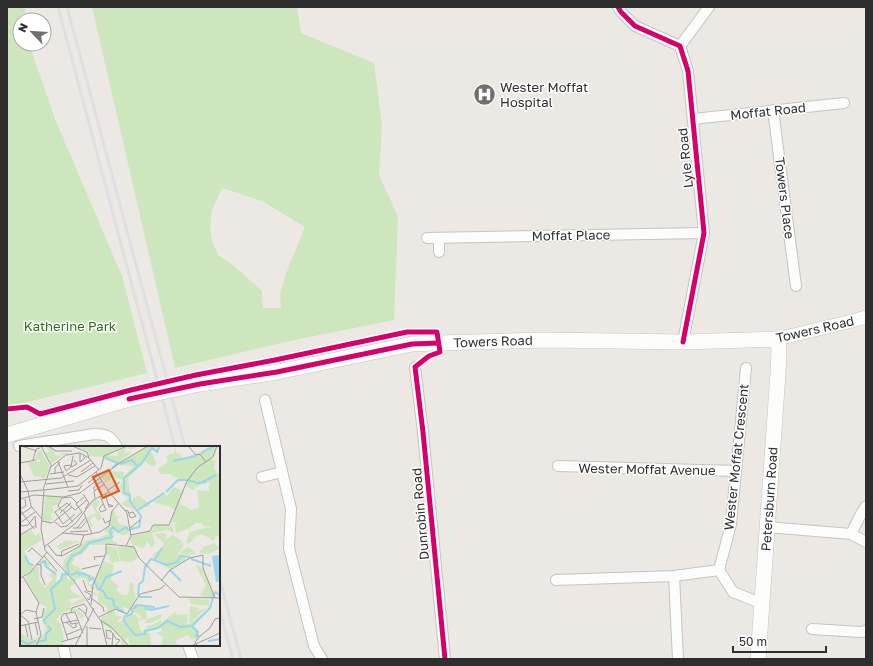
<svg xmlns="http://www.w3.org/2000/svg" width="873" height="666" font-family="'Golos Text',sans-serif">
<rect width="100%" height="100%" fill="#ece8e4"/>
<g fill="#cee6be" fill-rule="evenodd">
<polygon points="7,7 25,7 26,20 20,20 20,44 29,44 55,119 122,276 147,373 7,407"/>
<path d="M92,7H297L301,33L374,63L382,125L379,175L398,217L394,320L299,339L175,368ZM222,188L262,201L305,227L286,273L280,295L281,308H263L262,291L233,265L218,255L212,241L210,225L212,210Z"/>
</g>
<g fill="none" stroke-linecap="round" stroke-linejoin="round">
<defs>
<g id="minor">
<polyline points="618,7 621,12 635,26 680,46 688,71 704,233 683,342"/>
<polyline points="680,46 709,7"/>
<polyline points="773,110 796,286"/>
<polyline points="693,119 844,103"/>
<polyline points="427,238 704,233"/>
<polyline points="439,238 439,252"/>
<polyline points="415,367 423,432 445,659"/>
<polyline points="265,400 291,509 289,548 314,646 322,659"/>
<path d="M19,446L94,434C107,434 111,436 117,447"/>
<polyline points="558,466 736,471"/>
<polyline points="262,477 282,472"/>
<polyline points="767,527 851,534 866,542"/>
<polyline points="851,534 861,514 866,506"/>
<polyline points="719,570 733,592 763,604"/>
<polyline points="674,576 678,659"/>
<polyline points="556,580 674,576 719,570 731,524 746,368"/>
<polyline points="812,629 861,632 866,631"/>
<polyline points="63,645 66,659"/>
<polyline points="188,645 193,659"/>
</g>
<polyline id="tertiary" points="777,339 848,322 866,317"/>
<g id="secondary">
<polyline points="200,384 277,372 412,344 438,343 545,340 683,342 777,339 779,349 778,373 758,659"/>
<polyline points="7,435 129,399"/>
</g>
</defs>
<use href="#minor" stroke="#c5c4c5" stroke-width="12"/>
<use href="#tertiary" stroke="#c5c4c5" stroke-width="14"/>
<use href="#secondary" stroke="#c5c4c5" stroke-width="16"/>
<use href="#minor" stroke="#fcfcfb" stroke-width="10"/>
<use href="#tertiary" stroke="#fcfcfb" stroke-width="13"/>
<use href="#secondary" stroke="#fcfcfb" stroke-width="15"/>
<g stroke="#dfdfe1" stroke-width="3">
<polyline points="58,7 175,447"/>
<polyline points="67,7 185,447"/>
<polyline points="219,577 241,659"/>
<polyline points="219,609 233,659"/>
</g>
<defs>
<polyline id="secondary-bridge" points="129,399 200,384"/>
</defs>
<use href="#secondary-bridge" stroke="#c5c4c5" stroke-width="16" stroke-linecap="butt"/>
<use href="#secondary-bridge" stroke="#fcfcfb" stroke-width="15"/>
<defs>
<g id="cycleway">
<polyline points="618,7 621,12 635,26 680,46 688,71 704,233 683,342"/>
<polyline points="129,399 200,384 277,372 412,344 438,343"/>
<polyline points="7,409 27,407 40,414 131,390 196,375 275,360 407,332 437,332 440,352 429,356 415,367 423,432 445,659"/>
</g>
</defs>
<use href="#cycleway" stroke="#fff" stroke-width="8"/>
<use href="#cycleway" stroke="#d6006c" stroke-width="5"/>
</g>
<defs>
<symbol id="hospital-disc" viewBox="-11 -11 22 22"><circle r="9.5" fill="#706f6e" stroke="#fff"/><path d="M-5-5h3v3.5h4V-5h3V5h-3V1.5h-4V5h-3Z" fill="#fff"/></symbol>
</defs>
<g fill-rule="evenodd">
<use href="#hospital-disc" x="472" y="82" width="25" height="25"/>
</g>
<g text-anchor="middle" stroke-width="3" stroke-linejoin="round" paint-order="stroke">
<g font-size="13" fill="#2e2e2e" stroke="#fff" text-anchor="start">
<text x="500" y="92">Wester Moffat<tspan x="500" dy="15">Hospital</tspan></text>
</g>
<g font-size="13" fill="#2e2e2e" stroke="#fff">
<text transform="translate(768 111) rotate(-6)" y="5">Moffat Road</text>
<text transform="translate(685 158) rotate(-96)" y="5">Lyle Road</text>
<text transform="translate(785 198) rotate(83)" y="5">Towers Place</text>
<text transform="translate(571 235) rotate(-1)" y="5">Moffat Place</text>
<text transform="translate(815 329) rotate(-13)" y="5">Towers Road</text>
<text transform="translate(493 341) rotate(-2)" y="5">Towers Road</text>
<text transform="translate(736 457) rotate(-84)" y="5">Wester Moffat Crescent</text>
<text transform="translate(647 469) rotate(1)" y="5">Wester Moffat Avenue</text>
<text transform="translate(769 499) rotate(-86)" y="5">Petersburn Road</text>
<text transform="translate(420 514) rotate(-95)" y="5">Dunrobin Road</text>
</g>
<g font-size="13" fill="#2c6e1b" stroke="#fff">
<text x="70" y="331">Katherine Park</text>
</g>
</g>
<g transform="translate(20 446)">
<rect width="200" height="200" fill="#ece8e4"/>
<path d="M27,0L35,5L34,9L40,10L43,6L52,8L43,9L31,18L29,16L31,12L27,13L25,7L30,5L26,2ZM54,0H104L83,11L69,10L68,5ZM108,0L118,1L112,3H108L110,0L107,1L104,7L112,6L95,20V17L83,12L86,9L99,10L97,6ZM128,0H140L138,6L133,1L131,5L137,19L131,20L125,15L108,32L111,54L118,49L126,56L137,53L143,46L147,50L154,41L164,45L159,57L171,64L179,61L177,44L189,45L190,36L181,38L176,42L174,40V44L166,40L168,34H162L149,28H140L138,23L148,16L146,10L154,7L156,0V7L160,8L162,13L197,0L191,13L196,15L194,21L197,28L200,26V93L196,89L194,95L182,88L177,90L175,86L176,91L168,98L166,96L170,86L188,81L191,83L190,80L184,81L181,77H176L169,82L171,85L165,81L167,83L156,87L154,78L160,77L151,76L155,65L151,61L131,55L128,61L123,60L122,64L121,61L116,63L114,57L109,56L113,59L114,64L101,58L109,52L103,49L99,42L103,35L105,44L103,31L114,20L97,19ZM18,4H21L30,21L25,32L14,30L7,15L20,16V14H15ZM91,25L104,26L103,34L93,31L86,37L82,32ZM26,50L45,51L41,52L38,58L32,61L35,67H31V72L34,73L30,74L31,78L22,75ZM75,53L80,56L76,63L82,70L81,73L78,75L74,69L70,74L73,80L71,81L67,73L68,70L76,67L71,57ZM99,58L94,64L97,71L103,70L97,73L100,79L109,80L106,83L109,84L106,85L109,87L102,89L95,84L92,94L98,98L81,99L80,96L81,99H70L62,108L55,111L52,118L61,123V126L73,130L69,136V138H73L72,145L65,132H57L55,136L43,122L44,114L66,94L82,92L84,91H79L88,88L84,84L90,79L92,66ZM134,79H152L154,87L147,84L132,87L135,97L132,102L127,95L124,102L112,99L110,91L132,84ZM11,83L15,90L19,87L22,94L4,105L11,118H15L12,125L0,131V89ZM141,87L146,88V93L153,89L163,96L155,100L164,97L163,102L157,108L166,110L165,116L149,123L133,113V108L142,102L144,97L134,88ZM33,94L37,100L45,95H60L40,104ZM200,95V102L199,103L188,108L179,107L183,101L195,97L199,101ZM86,100L96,101L100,115L91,117L89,109H86ZM100,100L113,101L118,112L111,116L101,115L97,101ZM168,101L175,106L176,108L161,109V106ZM22,114L30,117L29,122L37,127L36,136L41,133V127L46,126L48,134L51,132L55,138L51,140V145L62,151L49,153L51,158L63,152L66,155L49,161L60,165L65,171L60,172L57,166L49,164L42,167L36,174L41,178L44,195L40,196L48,200L0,199V194L8,197L0,193V187L13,194L24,189L26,182L21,171L27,161L20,158L5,132L19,119V134L27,144L26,146L27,150L26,140L33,133L28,128L31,129L32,126L23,118L17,119ZM83,115L94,119L91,134L99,140L96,144L102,149H108L110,136L115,139L113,143L116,152L110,164L102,160L106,168L100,162H95V169L103,171L97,174L99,177L105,170L116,168L119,173L122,172L117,167H112L115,160H135V163L126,164L127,172L124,174L142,168L141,172L131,177H126L124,173L118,175L121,186L127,182V179L130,180L141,174V177L155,166L157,169L167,168L168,176L163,177L169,178L187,165L174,180L180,190L175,195L171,197L175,194V191L172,194L168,189L155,195L158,200H142L143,191L136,187L143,185L140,181L127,186L130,188L131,200H110L108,191L105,195L109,200H101L102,193L92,183L88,192L90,182L83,179L81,170L87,169V161L78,156V150L73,148L75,146L79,149L78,145L73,142L77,141L75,135ZM175,118L183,123L194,148L192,152L180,150L186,139ZM168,152L189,154V160L171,158ZM170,160L180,162L173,166L187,162L169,177Z" fill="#cee6be"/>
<path d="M200,109V135L196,136L192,110Z" fill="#99d6ec"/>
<path fill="none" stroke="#99d6ec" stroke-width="2" d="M181,7L194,0M85,12L98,17L92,22M153,15L176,10M100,18L112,14L117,20M168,34L177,37L186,36M181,37L196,29M146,46L158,34H167M118,64L144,47M5,110L9,118L13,119M135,113L142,102M171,113L191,120M20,117L25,115L26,121L36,128M150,124L161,135M51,129L58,126L60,129L62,127L69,130L70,134L73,132L78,143L83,145L87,152L93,153L94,160L104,166M80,143L86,131L102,125M118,150L119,138L123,135L125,121L131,113L147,119L158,116L160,110L170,111M119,151H132M116,159L135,161M125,161L126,163L131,164L149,160M105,169L104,175L115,189L125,188V185L138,182L147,175L160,181L172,180L178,186L176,190H179M106,170L112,168V163L116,161L114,159M25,178L24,174L35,163L31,143L41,134L42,129L49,128L47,119L52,110L61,106L69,97L92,91L90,85L93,81L98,86L106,81L108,84L119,81L121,70L110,55V49L104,47V32L121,18L132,2L137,6L140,0M173,179L190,162L193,150L196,146L200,150M0,194L8,198L16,195M188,195L200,193M18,196L26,194V188L31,183L28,180"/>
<path fill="none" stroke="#a09e9b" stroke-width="1" d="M1,0L17,5M21,0L32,21M28,0L36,5H52M52,0L67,6L69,12L79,24M168,0L176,9L180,8L186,16M60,7V16L65,12L63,10M53,10L51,21L57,18L54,14M13,14L16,3L20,2M38,16L48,41M0,17L16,14M32,20L46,9L60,7L69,12M51,21L46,25L44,20L51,19M61,26L73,17M0,28L8,45M30,28L44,26M35,28V22L40,16M48,29L57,31L75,20M0,36L41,32L71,14M68,37L78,29M26,38L54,35M23,44L31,20M24,44L21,83L25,104L54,135L80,174L91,181L109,200M24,44L58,40L81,22L84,10L107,0M75,44L73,42L82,35M88,44L100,36M8,45L11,60L22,73M48,45L59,44L62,39M0,46L23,44M89,46L107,67L111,90M63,48L69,57L65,63M85,48L89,61L93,60L88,58M80,50L86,64L81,66L79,63L83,58M75,52L74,45L85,38M0,53L14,49L43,51L60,47L101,16L128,0M0,63L6,60L5,53M0,64L14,83M43,64L53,76M105,64L108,65L110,71L111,72L116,70L113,66L109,67M42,65L38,60L42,52L51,51L57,57M62,66L56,58L64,51M40,67L51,57M64,67L72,88M55,68L43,78L35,66L47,57L55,64L67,54M0,69L12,61M15,70L16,82M83,72L85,77L91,74M22,75L32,77L52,61M35,76L41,81L47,80L62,66M0,77L2,80L8,79L15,70M0,77L15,66M53,82H61L67,74M57,82L66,71M110,82L120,74M50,86L68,85M42,87L65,89L80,86L89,80L92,65L99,57M0,89L15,80M111,89L130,85L133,79H149L167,35L178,21L193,11L197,0M28,99L36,109L42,110L60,100L64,89M106,100L114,101L119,112L159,151L200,152M24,101L56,77L73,54L89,46L76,26M8,106L12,102L23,112M24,110L37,125M41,110L42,105L59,98M75,114L74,111L85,110M16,118L21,119V129L25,139M62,123L79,119M3,131L19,157L16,166L21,189L16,200M0,132L10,127L27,106M63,134L67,145L72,146M141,135L150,124L170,112L183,109V122L195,152M64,145L71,149L69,154L67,152M71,152L83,161L84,166M71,159L73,139L86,107V98L106,100L111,90M58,162L64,166L69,175M51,166L52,162L64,158L67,162L66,168M46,168L51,178L58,177M79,171L95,163L107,168L120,148L140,143L145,139M14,173L22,171L24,162M81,174L87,200M15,176L18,189M46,176L53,182L56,181V178M42,177L58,174M5,178L8,191M0,180L18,176M67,180V200M69,182L81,183M46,189L61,183M91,193L87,192L86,184L91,185L96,193L100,194L95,200M12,194L8,175L0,169L6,164L16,166M48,194L41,172L43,168L55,166L63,187M41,196L61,190M55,200L74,162M92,200L93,187M171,200L200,187M177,200L175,196L180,190L190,182L195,173L200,172"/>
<path fill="#df570e" fill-opacity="0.15" stroke="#df570e" stroke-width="2" d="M89,24L99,45L83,52L73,31Z"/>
<rect width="200" height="200" fill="none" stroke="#2e2e2e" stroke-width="2"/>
</g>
<rect width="873" height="666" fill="none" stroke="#2e2e2e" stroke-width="16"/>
<g transform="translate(32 32) rotate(295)"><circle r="19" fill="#ffffff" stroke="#ababab"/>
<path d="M0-3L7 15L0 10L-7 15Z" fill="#706f6e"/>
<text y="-6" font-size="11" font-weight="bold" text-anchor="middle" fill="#2e2e2e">N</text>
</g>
<path d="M733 646v6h93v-6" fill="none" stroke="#2e2e2e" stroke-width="2"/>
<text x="739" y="646" font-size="12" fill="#2e2e2e" stroke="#ffffff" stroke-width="3" paint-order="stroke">50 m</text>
</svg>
